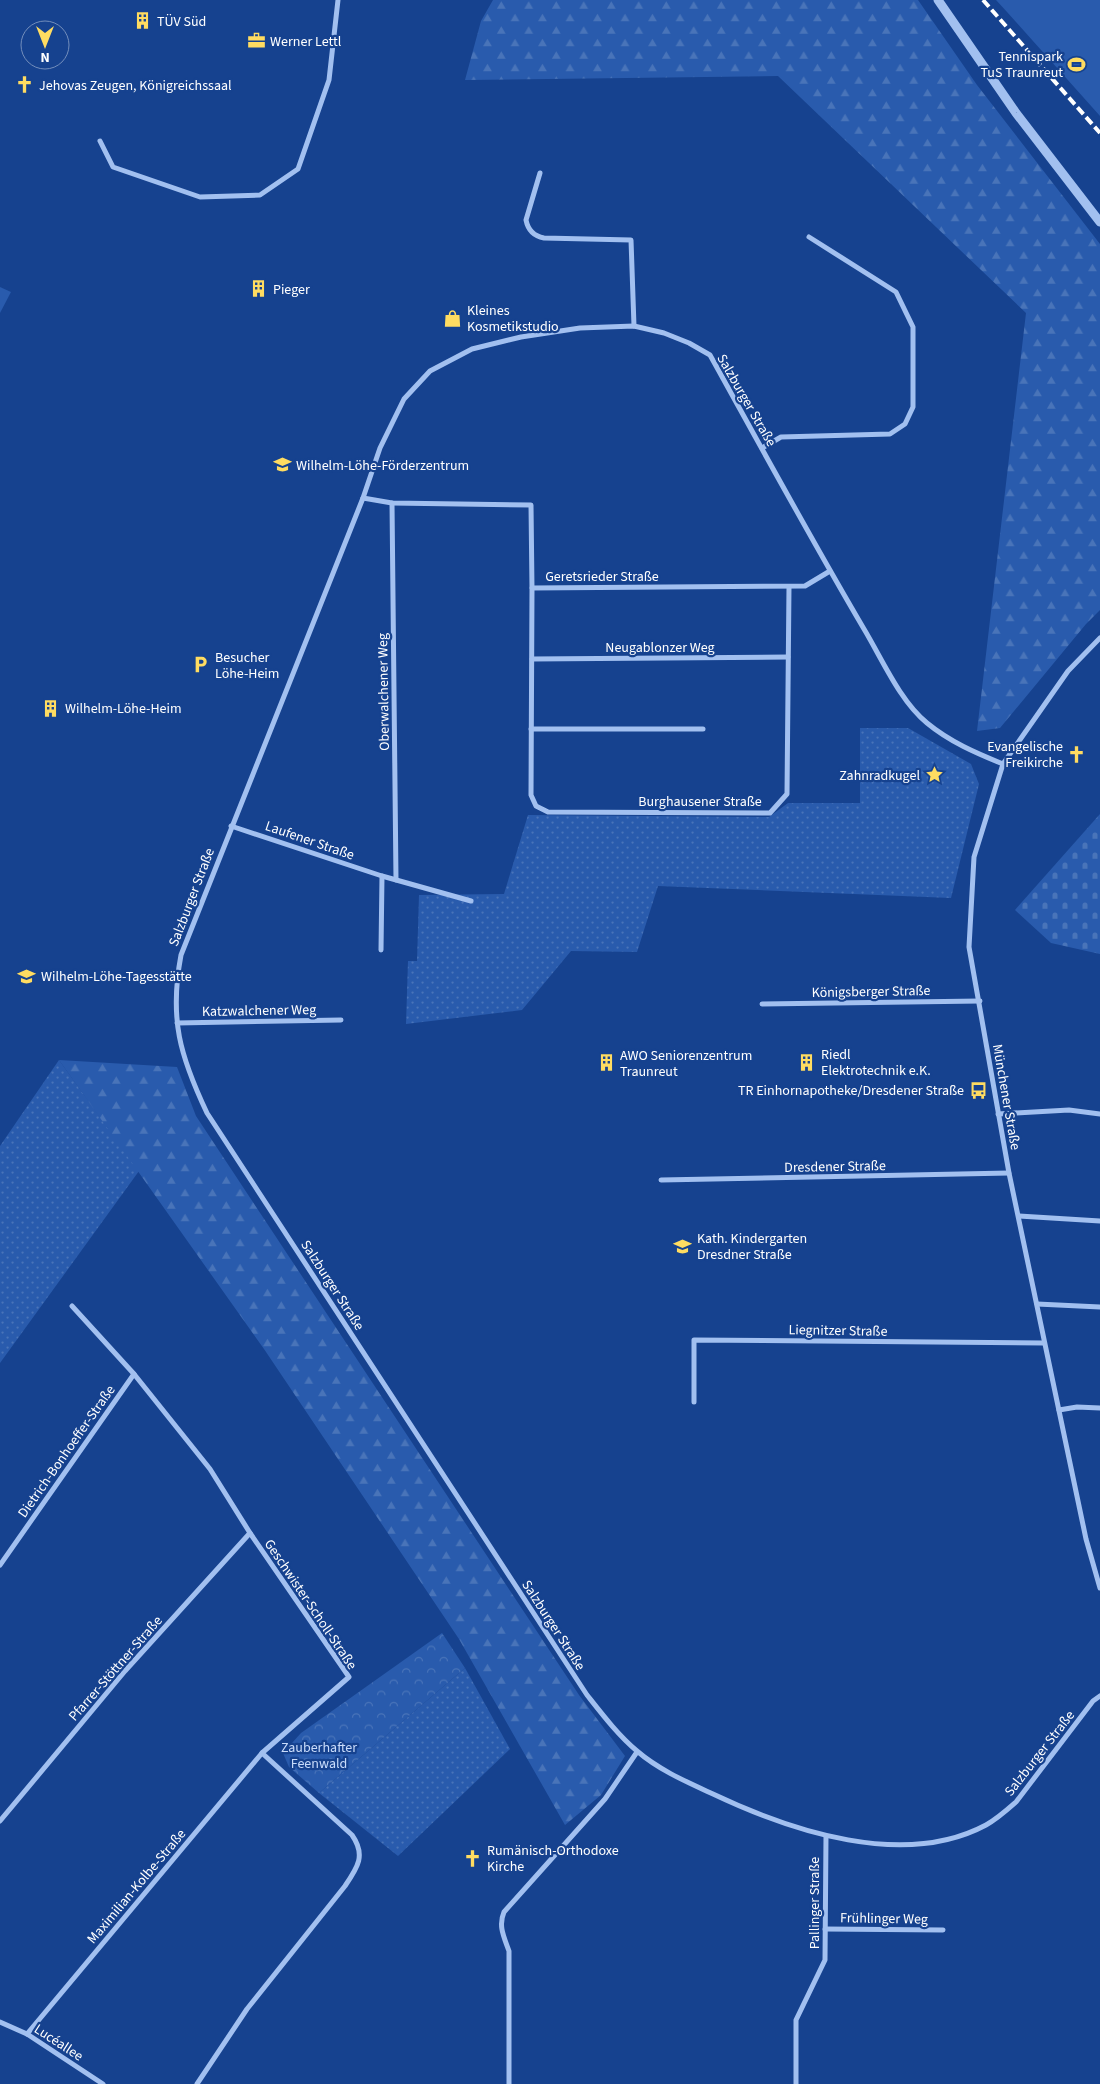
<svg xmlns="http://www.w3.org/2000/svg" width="1100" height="2084" font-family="'Source Sans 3',sans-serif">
<defs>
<pattern id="grass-dots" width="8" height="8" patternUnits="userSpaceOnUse" patternTransform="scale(1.25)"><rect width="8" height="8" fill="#295bad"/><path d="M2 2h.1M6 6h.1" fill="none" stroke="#4974b9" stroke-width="1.8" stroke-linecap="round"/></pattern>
<pattern id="forest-firs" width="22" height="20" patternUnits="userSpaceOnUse" patternTransform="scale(1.25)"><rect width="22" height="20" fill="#295bad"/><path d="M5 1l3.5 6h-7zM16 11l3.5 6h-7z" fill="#4974b9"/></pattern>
<pattern id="cemetery-stones" width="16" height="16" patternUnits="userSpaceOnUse" patternTransform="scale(1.25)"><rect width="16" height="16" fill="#295bad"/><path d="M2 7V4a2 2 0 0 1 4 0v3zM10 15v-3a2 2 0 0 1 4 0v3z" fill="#4974b9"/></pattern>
<pattern id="park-crowns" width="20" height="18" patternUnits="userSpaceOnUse" patternTransform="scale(1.25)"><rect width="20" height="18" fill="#295bad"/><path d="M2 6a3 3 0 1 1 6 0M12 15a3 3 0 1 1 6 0" fill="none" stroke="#4974b9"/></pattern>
</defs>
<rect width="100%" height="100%" fill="#16428f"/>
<g fill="url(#grass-dots)">
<polygon points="860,728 908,728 971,764 979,784 951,898 658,886 637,952 571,951 522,1010 406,1024 408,961 417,961 419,895 504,894 528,815 769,817 788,803 860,803"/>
<polygon points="59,1060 139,1171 0,1363 0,1146"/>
<polygon points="465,1668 510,1749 398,1856 319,1793"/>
</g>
<g fill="url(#forest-firs)">
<polygon points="493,0 918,0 977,85 1100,244 1100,610 1086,624 1000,728 977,731 1026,313 778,76 465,80 481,21"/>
<polygon points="59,1060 177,1067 196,1116 579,1695 625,1756 601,1795 565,1825 459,1639 264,1349"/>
</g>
<polygon fill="url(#cemetery-stones)" points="1100,814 1100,954 1051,943 1015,910"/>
<polygon fill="url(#park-crowns)" points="442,1633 465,1668 319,1793 289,1767 283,1753 301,1733"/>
<g fill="#295bad">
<polygon points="996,0 1100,0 1100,116 1007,12"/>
<polygon points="0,287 11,292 0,313"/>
</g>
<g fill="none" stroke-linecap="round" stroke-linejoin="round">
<g stroke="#a2c0f0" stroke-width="5">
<polyline points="100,141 113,167 200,197 260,195 298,169 329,80 338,0"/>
<path d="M540,173L526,220C528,230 533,236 544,238L631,240L634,326"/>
<polyline points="762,448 781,437 890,434 905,424 913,407 913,327 896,292 809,237"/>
<polyline points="363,498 392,503 531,505 532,588 805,586 830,571"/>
<polyline points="392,503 396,880"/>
<polyline points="532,588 531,795 536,806 548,812 770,813 787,794 789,587"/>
<polyline points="1100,638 1068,671 1003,764 974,857 969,947 1009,1173 1086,1539 1100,1588"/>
<polyline points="532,659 788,657"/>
<polyline points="531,729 703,729"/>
<path d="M1003,764C976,753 950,742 927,723C900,701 882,659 864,629C811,539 761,447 710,355L689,343L664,333L634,326L580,328L521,337L472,349L430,371L404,399L380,448L363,498L181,955C169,1019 180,1056 207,1113L587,1695C602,1714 618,1735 637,1751C659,1770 687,1782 713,1794C791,1831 904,1869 986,1825C997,1819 1007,1810 1016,1802L1093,1701L1100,1696"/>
<polyline points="231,826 382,876 381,950"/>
<polyline points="382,876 471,901"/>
<polyline points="762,1004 980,1001"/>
<polyline points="177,1023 341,1020"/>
<polyline points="998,1114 1069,1110 1100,1114"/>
<polyline points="661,1180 1009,1173"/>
<polyline points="1019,1216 1100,1221"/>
<polyline points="1037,1304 1100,1307"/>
<path d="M72,1306L134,1374L210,1469L250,1533L349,1677L262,1753L352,1835C366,1855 358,1867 345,1886L247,2009L197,2084"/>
<polyline points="694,1402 694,1340 1044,1343"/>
<polyline points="1059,1410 1077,1407 1100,1408"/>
<polyline points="0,1565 134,1374"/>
<polyline points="0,1821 125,1671 250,1533"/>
<polyline points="825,1929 943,1930"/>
<polyline points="0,2022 27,2034 103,2084"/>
<polyline points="27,2034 262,1753"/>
<path d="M509,2084V1951C504,1937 498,1926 504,1912L605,1799L637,1752"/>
<polyline points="796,2084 796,2020 825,1960 826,1836"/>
</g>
<polyline stroke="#a2c0f0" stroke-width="9" points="938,0 1016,113 1100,222"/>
<polyline stroke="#fff" stroke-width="4" stroke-dasharray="9 4" stroke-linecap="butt" points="983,0 1100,133"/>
</g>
<defs>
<symbol id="building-bare" viewBox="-9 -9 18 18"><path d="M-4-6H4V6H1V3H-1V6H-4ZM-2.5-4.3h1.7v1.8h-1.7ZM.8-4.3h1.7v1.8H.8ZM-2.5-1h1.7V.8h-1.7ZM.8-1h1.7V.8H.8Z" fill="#ffdc61" stroke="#16428f" stroke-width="2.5" paint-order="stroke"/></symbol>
<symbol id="office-bare" viewBox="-9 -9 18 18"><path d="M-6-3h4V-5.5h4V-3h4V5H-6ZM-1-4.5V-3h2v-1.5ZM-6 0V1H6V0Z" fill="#ffdc61" stroke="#16428f" stroke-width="2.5" paint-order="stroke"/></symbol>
<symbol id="stadium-bare" viewBox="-9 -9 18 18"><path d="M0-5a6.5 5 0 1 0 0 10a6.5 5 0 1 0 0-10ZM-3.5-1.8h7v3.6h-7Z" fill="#ffdc61" stroke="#16428f" stroke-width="2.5" paint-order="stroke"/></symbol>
<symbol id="church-bare" viewBox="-9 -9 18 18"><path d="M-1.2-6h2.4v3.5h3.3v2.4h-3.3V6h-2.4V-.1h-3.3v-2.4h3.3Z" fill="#ffdc61" stroke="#16428f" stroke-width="2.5" paint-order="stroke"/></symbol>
<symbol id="shop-bare" viewBox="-9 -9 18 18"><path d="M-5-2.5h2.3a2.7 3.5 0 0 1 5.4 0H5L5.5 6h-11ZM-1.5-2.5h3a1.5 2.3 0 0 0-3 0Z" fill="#ffdc61" stroke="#16428f" stroke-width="2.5" paint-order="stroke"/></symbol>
<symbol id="school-bare" viewBox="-9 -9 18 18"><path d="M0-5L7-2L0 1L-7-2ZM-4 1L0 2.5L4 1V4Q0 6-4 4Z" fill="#ffdc61" stroke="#16428f" stroke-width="2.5" paint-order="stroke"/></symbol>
<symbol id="parking-bare" viewBox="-9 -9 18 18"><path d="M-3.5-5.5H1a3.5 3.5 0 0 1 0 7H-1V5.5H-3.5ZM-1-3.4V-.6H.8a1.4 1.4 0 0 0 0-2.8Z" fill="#ffdc61" stroke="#16428f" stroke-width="2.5" paint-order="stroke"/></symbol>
<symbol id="sight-bare" viewBox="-9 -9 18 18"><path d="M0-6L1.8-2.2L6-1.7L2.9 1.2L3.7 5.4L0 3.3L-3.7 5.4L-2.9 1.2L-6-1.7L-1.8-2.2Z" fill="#ffdc61" stroke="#16428f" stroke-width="2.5" paint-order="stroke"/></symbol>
<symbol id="bus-bare" viewBox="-9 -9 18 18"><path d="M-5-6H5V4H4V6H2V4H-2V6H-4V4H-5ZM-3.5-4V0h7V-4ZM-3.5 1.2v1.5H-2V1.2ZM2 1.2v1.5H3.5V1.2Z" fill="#ffdc61" stroke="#16428f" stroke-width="2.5" paint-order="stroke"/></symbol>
</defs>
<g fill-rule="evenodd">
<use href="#building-bare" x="130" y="8" width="25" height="25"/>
<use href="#office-bare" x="244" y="28" width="25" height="25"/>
<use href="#stadium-bare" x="1064" y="52" width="25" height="25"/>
<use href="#church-bare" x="12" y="72" width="25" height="25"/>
<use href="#building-bare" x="246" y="276" width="25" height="25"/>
<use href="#shop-bare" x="440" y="306" width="25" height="25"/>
<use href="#school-bare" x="270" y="452" width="25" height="25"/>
<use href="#parking-bare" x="188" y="652" width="25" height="25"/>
<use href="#building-bare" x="38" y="696" width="25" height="25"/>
<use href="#church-bare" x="1064" y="742" width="25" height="25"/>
<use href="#sight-bare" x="922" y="762" width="25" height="25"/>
<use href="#school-bare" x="14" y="964" width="25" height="25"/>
<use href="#building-bare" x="794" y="1050" width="25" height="25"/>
<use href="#building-bare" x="594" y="1050" width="25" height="25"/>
<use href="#bus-bare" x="966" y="1078" width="25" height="25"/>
<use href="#school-bare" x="670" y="1234" width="25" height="25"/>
<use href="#church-bare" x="460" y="1846" width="25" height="25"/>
</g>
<g text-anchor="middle" stroke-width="4.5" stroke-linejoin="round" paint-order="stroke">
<g font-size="14" fill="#fff" stroke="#16428f" text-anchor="start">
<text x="157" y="26">TÜV Süd</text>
<text x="270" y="46">Werner Lettl</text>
<text x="1063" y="61" text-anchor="end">Tennispark<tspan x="1063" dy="16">TuS Traunreut</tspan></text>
<text x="39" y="90">Jehovas Zeugen, Königreichssaal</text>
<text x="273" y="294">Pieger</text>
<text x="467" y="315">Kleines<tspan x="467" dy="16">Kosmetikstudio</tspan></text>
<text x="296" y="470">Wilhelm-Löhe-Förderzentrum</text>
<text x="215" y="662">Besucher<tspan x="215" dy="16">Löhe-Heim</tspan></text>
<text x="65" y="713">Wilhelm-Löhe-Heim</text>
<text x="1063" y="751" text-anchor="end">Evangelische<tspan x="1063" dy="16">Freikirche</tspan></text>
<text x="920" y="780" text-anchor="end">Zahnradkugel</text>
<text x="41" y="981">Wilhelm-Löhe-Tagesstätte</text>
<text x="821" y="1059">Riedl<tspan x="821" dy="16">Elektrotechnik e.K.</tspan></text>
<text x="620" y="1060">AWO Seniorenzentrum<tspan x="620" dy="16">Traunreut</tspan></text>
<text x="964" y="1095" text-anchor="end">TR Einhornapotheke/Dresdener Straße</text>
<text x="697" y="1243">Kath. Kindergarten<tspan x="697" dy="16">Dresdner Straße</tspan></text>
<text x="487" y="1855">Rumänisch-Orthodoxe<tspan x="487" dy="16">Kirche</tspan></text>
</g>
<g font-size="14" fill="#fff" stroke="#16428f">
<text transform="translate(747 400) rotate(60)" y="5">Salzburger Straße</text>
<text x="602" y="581">Geretsrieder Straße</text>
<text x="660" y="652">Neugablonzer Weg</text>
<text transform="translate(383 692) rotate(-91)" y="5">Oberwalchener Weg</text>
<text x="700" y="806">Burghausener Straße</text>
<text transform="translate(310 840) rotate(19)" y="5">Laufener Straße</text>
<text transform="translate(191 897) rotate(-69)" y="5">Salzburger Straße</text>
<text transform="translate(871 991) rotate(-1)" y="5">Königsberger Straße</text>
<text transform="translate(259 1010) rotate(-1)" y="5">Katzwalchener Weg</text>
<text transform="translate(1007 1097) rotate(80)" y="5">Münchener Straße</text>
<text transform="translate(835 1166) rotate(-1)" y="5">Dresdener Straße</text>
<text transform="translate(333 1285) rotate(57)" y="5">Salzburger Straße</text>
<text transform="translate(838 1330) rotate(1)" y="5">Liegnitzer Straße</text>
<text transform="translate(66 1451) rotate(-55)" y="5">Dietrich-Bonhoeffer-Straße</text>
<text transform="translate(311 1604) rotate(56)" y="5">Geschwister-Scholl-Straße</text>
<text transform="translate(554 1625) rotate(57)" y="5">Salzburger Straße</text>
<text transform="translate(115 1668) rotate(-49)" y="5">Pfarrer-Stöttner-Straße</text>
<text transform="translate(1039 1753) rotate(-52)" y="5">Salzburger Straße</text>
<text transform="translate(136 1886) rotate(-50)" y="5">Maximilian-Kolbe-Straße</text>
<text transform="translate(814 1903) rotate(-90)" y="5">Pallinger Straße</text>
<text transform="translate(884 1918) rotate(1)" y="5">Frühlinger Weg</text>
<text transform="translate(59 2042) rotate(33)" y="5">Lucéallee</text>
</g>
<g font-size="14" fill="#c9dcfb" stroke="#16428f">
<text x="319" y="1752">Zauberhafter<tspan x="319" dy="16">Feenwald</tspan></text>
</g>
</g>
<g transform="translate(45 45) rotate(180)"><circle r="24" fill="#16428f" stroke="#738ebc"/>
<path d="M0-4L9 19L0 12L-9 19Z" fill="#ffdc61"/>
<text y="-8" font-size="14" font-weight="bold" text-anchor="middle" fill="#ffffff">N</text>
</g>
</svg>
